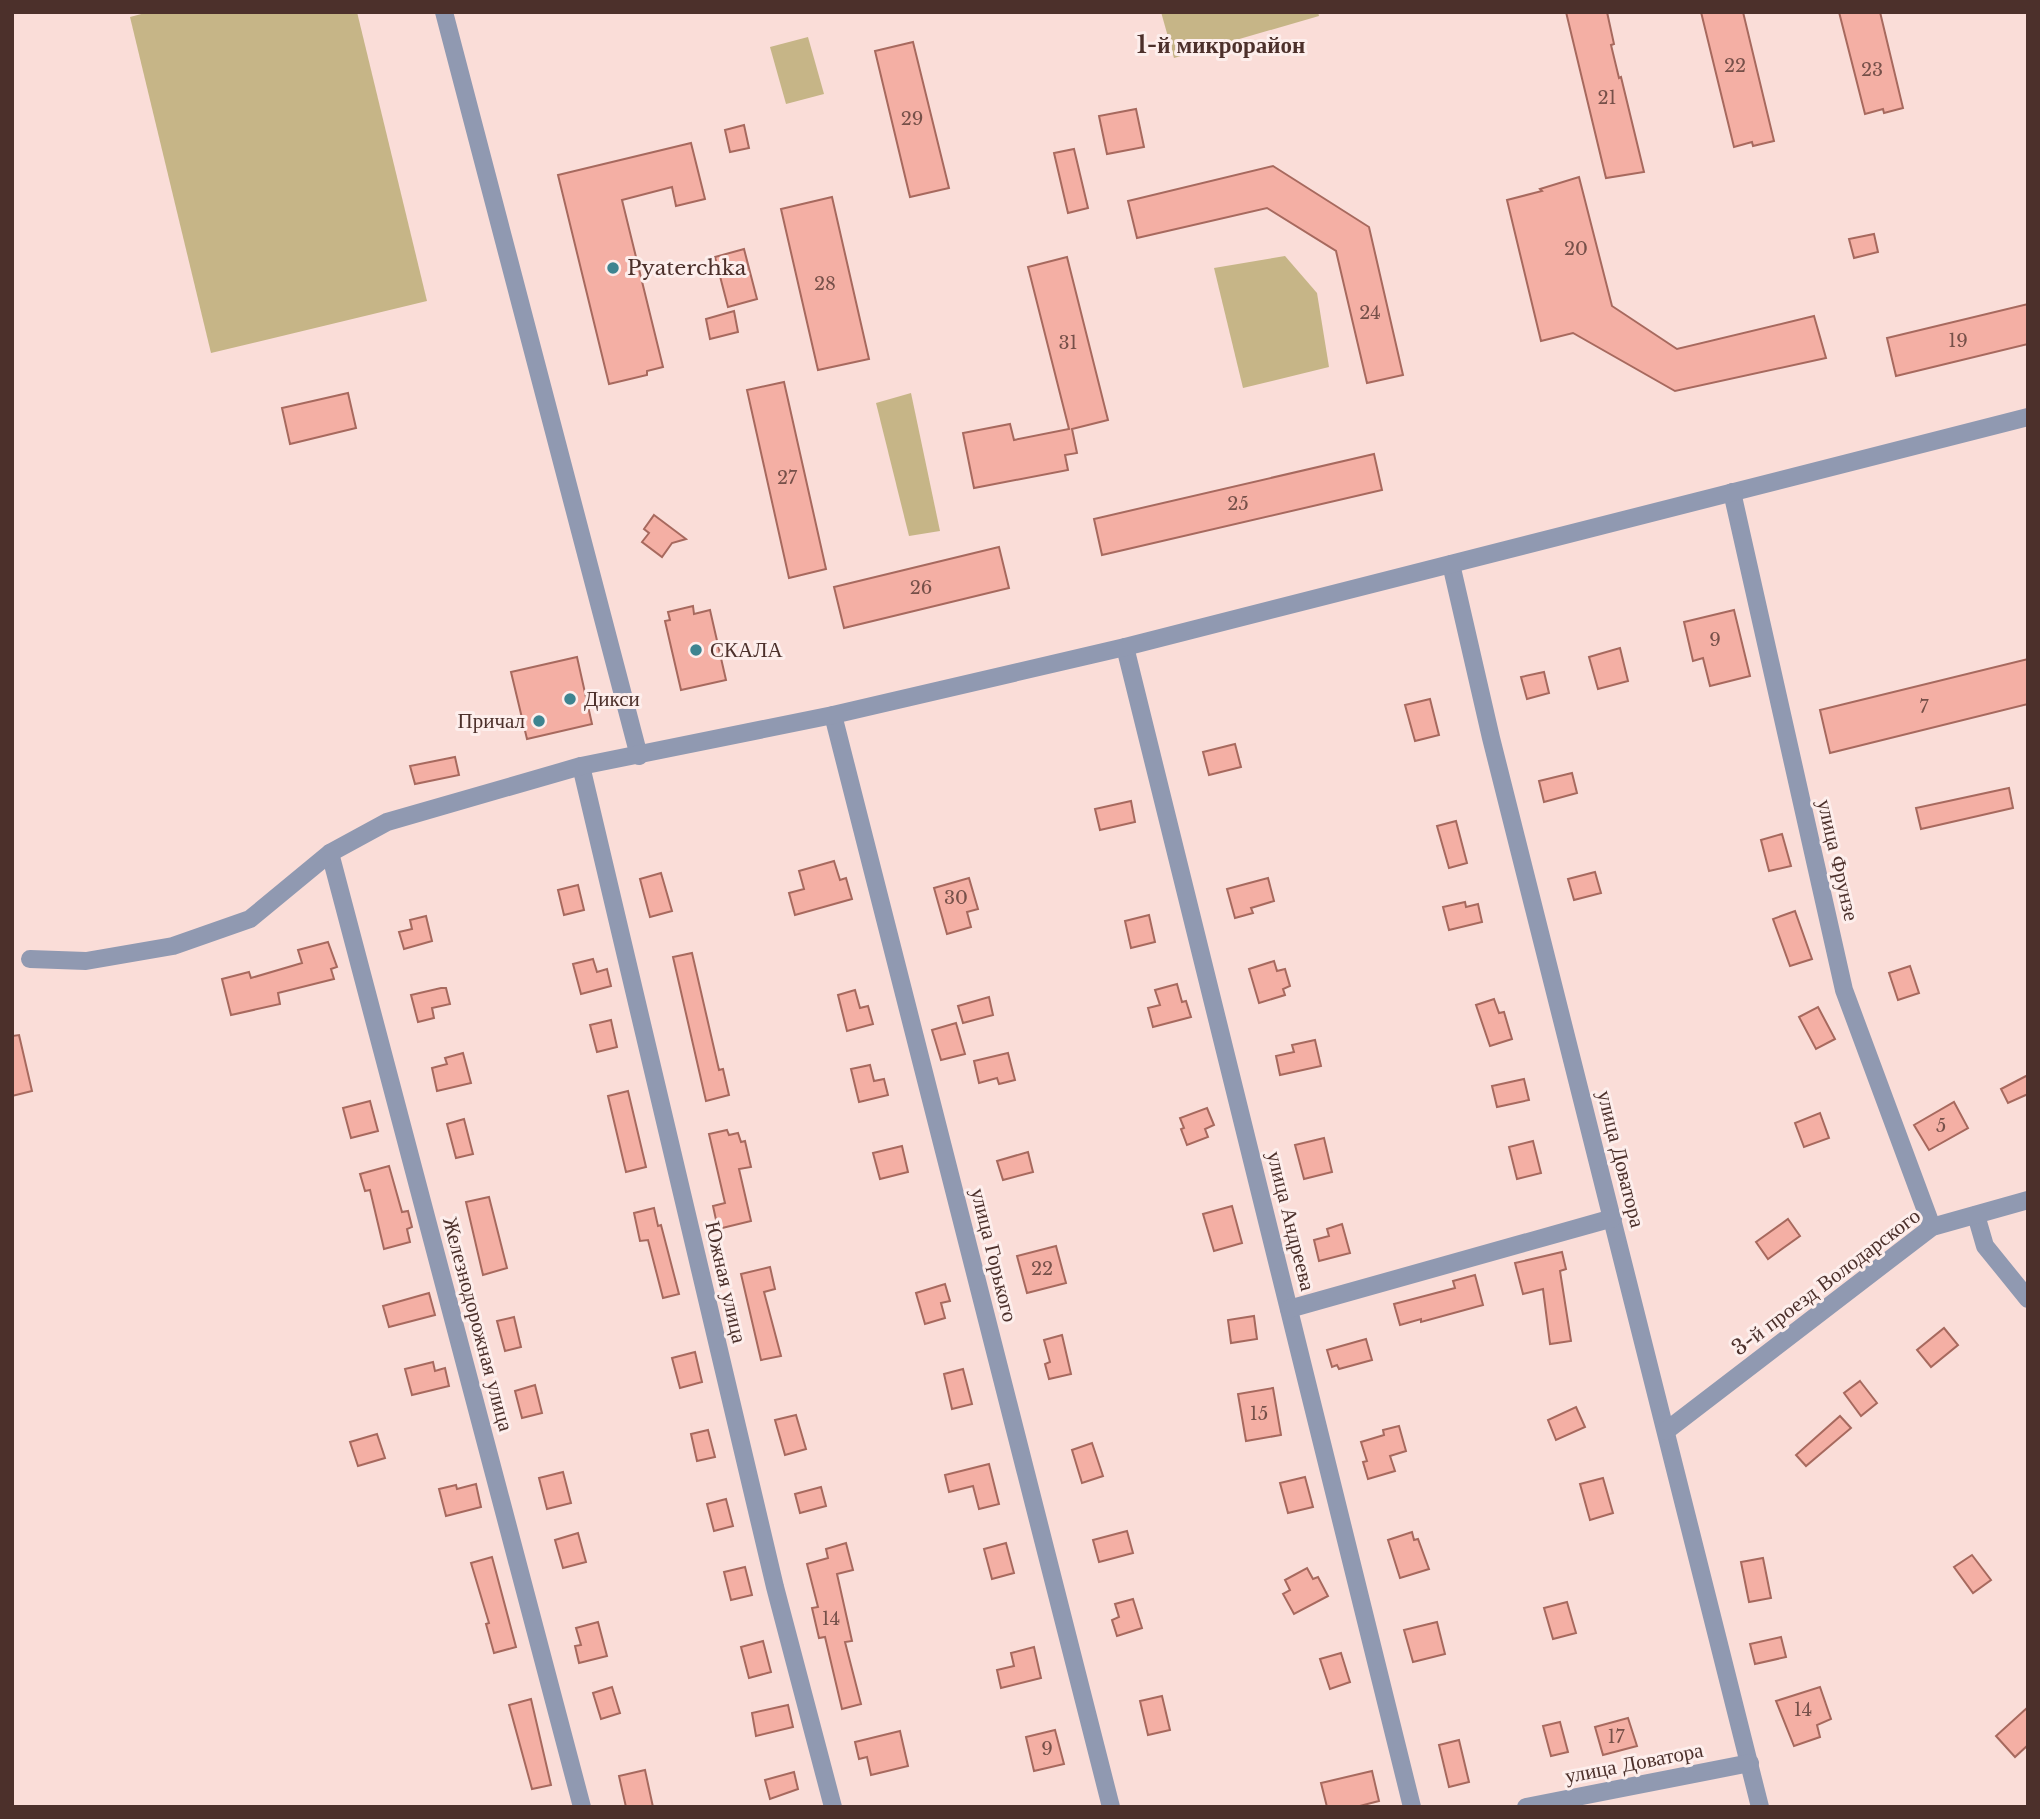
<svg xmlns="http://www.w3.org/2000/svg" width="2040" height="1819" font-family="'Libre Baskerville',serif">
<rect width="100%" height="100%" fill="#faddd8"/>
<g fill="#c6b587">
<polygon points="149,12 357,12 427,301 211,353 130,17"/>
<polygon points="1161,12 1318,12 1319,16 1174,58"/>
<polygon points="808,37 824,94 786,104 770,47"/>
<polygon points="1285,256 1317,293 1329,367 1243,388 1214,268"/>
<polygon points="911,393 940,531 909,536 876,403"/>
</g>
<g fill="#f4afa4" stroke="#a7695e" stroke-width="2">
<polygon points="1566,12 1607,12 1614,44 1611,45 1619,78 1621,77 1644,172 1606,178"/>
<polygon points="1701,12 1743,12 1774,141 1753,146 1752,142 1734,147"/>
<polygon points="1839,12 1880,12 1903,108 1884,113 1883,109 1865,114"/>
<polygon points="913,42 949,188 910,197 875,51"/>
<polygon points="1136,109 1144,147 1107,154 1099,116"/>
<polygon points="744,125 749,148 730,152 725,130"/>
<polygon points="691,143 705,199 676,206 672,187 622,200 663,367 647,371 647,375 609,384 558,175"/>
<polygon points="1074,149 1088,208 1068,213 1054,153"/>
<polygon points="1273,166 1369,227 1403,375 1367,383 1336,251 1267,208 1137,238 1128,201"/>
<polygon points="1579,177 1612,306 1677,349 1814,316 1826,358 1675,391 1573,333 1541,341 1507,200 1542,191 1540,189"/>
<polygon points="832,197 869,359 818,370 781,209"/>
<polygon points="1874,234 1878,252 1854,258 1849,239"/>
<polygon points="744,249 757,299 728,307 715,257"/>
<polygon points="1067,257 1108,420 1072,429 1077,453 1065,455 1068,470 974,488 963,433 1010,424 1014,440 1069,429 1028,267"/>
<polygon points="2028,304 2028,344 1896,376 1887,338"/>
<polygon points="734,311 738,332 710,339 706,319"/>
<polygon points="784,382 826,569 789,578 747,390"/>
<polygon points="348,393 356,428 290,444 282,408"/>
<polygon points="1374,454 1382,490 1102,555 1094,519"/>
<polygon points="654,515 686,539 672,543 662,557 642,542 649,533 644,529"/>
<polygon points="999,547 1009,588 844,628 834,587"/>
<polygon points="693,606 694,614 710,610 726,680 681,690 665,621 670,620 668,612"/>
<polygon points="1734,610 1750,676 1710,686 1703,658 1693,661 1684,622"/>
<polygon points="1620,648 1628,681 1598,689 1589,657"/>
<polygon points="577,657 592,724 527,739 511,672"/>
<polygon points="2028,659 2028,704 1830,753 1820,710"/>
<polygon points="1544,672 1549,693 1527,699 1521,677"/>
<polygon points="1430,699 1439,735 1415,741 1405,705"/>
<polygon points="1235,744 1241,767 1209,775 1203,752"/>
<polygon points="455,757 459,775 415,784 410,766"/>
<polygon points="1572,773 1577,793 1544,802 1539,781"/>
<polygon points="2009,788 2013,808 1921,829 1916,808"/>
<polygon points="1131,801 1135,822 1100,830 1095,809"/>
<polygon points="1456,821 1467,863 1449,868 1437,826"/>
<polygon points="1782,834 1791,866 1769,871 1761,840"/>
<polygon points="834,861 840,880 846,878 852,899 795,915 789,893 804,889 799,871"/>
<polygon points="1595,872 1601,893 1574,900 1568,879"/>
<polygon points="661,873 672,911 650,917 640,879"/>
<polygon points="969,878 978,909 967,912 971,927 947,934 934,888"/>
<polygon points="1268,878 1274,901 1251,908 1253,913 1235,918 1227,889"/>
<polygon points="578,885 584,910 564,915 558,890"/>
<polygon points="1465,902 1466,907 1478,904 1482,922 1449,930 1443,907"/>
<polygon points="1795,911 1812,959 1790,966 1773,919"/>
<polygon points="1149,915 1155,942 1131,948 1125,921"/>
<polygon points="426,916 432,941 404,949 399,932 412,929 410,920"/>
<polygon points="328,942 337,967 331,969 334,979 278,993 280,1004 231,1015 222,979 249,972 251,978 302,963 298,950"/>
<polygon points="692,953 719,1070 723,1069 729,1095 706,1101 673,957"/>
<polygon points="593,959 597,972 607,969 611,986 581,994 573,964"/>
<polygon points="1274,961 1277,971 1285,969 1290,986 1283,989 1285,995 1259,1003 1249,969"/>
<polygon points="1910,966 1919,993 1898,1000 1889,973"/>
<polygon points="1177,984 1182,1002 1186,1001 1191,1017 1153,1027 1148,1008 1160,1005 1155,990"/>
<polygon points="441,988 446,988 450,1004 432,1008 434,1018 418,1022 411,995"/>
<polygon points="855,990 860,1008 868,1006 873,1024 847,1031 838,995"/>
<polygon points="989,997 993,1015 963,1023 958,1006"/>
<polygon points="1494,999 1499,1013 1504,1012 1512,1039 1490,1046 1476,1005"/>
<polygon points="1818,1007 1835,1039 1816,1049 1799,1017"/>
<polygon points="611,1020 617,1047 597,1052 590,1025"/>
<polygon points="956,1023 965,1054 941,1060 932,1030"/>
<polygon points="19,1035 32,1091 12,1096 12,1036"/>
<polygon points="1315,1040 1321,1066 1280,1075 1276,1056 1294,1052 1292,1045"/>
<polygon points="463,1053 471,1083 437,1091 432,1068 447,1064 445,1058"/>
<polygon points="1008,1053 1015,1080 999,1084 997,1078 979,1083 974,1061"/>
<polygon points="870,1065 874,1081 884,1079 888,1095 859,1102 851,1069"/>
<polygon points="2028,1075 2028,1094 2008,1103 2001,1089"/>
<polygon points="1524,1079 1529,1100 1497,1107 1492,1086"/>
<polygon points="628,1091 646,1167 626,1172 608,1096"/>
<polygon points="370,1101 378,1131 351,1138 343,1108"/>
<polygon points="1954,1102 1968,1128 1929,1150 1914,1125"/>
<polygon points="1207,1108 1214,1125 1205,1129 1208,1137 1187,1145 1181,1129 1184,1128 1180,1118"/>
<polygon points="1820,1113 1829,1138 1804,1147 1795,1123"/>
<polygon points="464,1119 473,1154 456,1158 447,1124"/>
<polygon points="727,1130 729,1135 738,1133 741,1142 745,1141 751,1167 739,1169 751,1221 718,1229 713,1206 725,1203 709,1134"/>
<polygon points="1324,1138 1332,1172 1304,1179 1295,1145"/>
<polygon points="1533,1141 1541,1173 1517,1179 1509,1147"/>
<polygon points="902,1146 908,1172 880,1179 873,1153"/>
<polygon points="1028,1152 1033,1172 1003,1180 997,1161"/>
<polygon points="389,1166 402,1212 408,1211 412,1227 407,1229 410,1242 384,1249 370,1190 365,1191 360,1174"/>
<polygon points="489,1197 507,1268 483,1275 466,1202"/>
<polygon points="1232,1206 1242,1243 1214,1251 1203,1214"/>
<polygon points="654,1208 658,1226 661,1225 679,1294 663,1298 648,1240 640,1241 634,1213"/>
<polygon points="1788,1219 1800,1236 1768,1259 1756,1242"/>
<polygon points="1342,1224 1350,1253 1319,1261 1314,1240 1329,1236 1327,1229"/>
<polygon points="1056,1246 1066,1283 1027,1293 1017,1256"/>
<polygon points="1562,1252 1566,1269 1560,1271 1571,1341 1550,1344 1543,1289 1523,1294 1515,1263"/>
<polygon points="770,1267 775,1289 764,1292 781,1356 761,1360 741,1274"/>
<polygon points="1475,1275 1483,1305 1421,1322 1421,1319 1400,1325 1394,1304 1455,1288 1453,1281"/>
<polygon points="945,1284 950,1301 941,1303 945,1318 925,1324 916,1293"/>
<polygon points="429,1293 435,1315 389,1327 383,1306"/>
<polygon points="1254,1316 1257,1339 1231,1343 1228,1320"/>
<polygon points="514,1317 521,1347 505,1351 497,1321"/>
<polygon points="1944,1328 1958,1345 1931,1367 1917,1350"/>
<polygon points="1062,1335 1071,1374 1049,1379 1045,1364 1050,1362 1044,1340"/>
<polygon points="1366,1339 1372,1360 1339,1369 1337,1365 1332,1367 1327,1350"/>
<polygon points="695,1352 702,1382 680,1388 672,1358"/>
<polygon points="433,1362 435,1371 445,1368 449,1386 412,1395 405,1369"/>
<polygon points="963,1369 972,1404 952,1409 944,1374"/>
<polygon points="1860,1381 1877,1403 1861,1416 1844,1393"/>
<polygon points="535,1385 542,1413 522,1418 515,1391"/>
<polygon points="1273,1388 1281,1435 1246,1441 1238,1394"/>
<polygon points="1576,1407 1585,1427 1556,1440 1548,1420"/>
<polygon points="796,1415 806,1449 785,1455 775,1420"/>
<polygon points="1840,1416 1851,1428 1806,1466 1796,1455"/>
<polygon points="1399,1426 1406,1451 1390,1456 1395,1471 1368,1479 1363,1462 1367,1461 1361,1442 1384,1435 1383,1430"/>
<polygon points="708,1430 715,1457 697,1461 691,1434"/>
<polygon points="377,1434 385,1458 358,1466 350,1442"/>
<polygon points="1092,1443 1103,1476 1082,1483 1072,1450"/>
<polygon points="989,1464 999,1504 979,1509 973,1486 949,1492 945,1475"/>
<polygon points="563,1472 571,1503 547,1509 539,1478"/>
<polygon points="1305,1477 1313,1507 1288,1513 1280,1483"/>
<polygon points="1603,1478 1613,1513 1590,1520 1580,1484"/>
<polygon points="476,1484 481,1507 446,1516 439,1489 456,1485 457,1489"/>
<polygon points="821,1487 826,1506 800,1513 795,1494"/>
<polygon points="726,1499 733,1526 714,1531 707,1504"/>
<polygon points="1127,1531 1133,1553 1099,1562 1093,1540"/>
<polygon points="1412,1532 1414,1540 1418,1539 1429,1569 1400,1578 1388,1540"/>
<polygon points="578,1533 586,1562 563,1568 555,1540"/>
<polygon points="846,1543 853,1570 837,1574 852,1641 845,1642 861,1704 842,1709 825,1637 819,1638 812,1608 818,1607 807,1564 828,1558 826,1549"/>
<polygon points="1006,1543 1014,1573 992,1579 984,1549"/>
<polygon points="1972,1555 1991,1580 1973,1593 1954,1567"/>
<polygon points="492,1557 516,1647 494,1653 486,1624 489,1623 471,1563"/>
<polygon points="1763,1558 1771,1598 1749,1602 1741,1562"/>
<polygon points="745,1567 752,1595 731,1600 724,1572"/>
<polygon points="1307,1568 1313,1579 1318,1577 1328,1596 1294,1614 1283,1594 1290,1590 1285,1580"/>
<polygon points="1133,1599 1142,1628 1117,1636 1112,1620 1119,1617 1115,1604"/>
<polygon points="1567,1602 1576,1633 1553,1639 1544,1608"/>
<polygon points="598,1622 607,1656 579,1663 575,1646 581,1645 576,1628"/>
<polygon points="1437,1622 1445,1654 1413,1662 1404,1630"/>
<polygon points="1781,1637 1786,1657 1755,1664 1750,1644"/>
<polygon points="763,1641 771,1672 749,1678 741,1647"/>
<polygon points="1034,1647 1041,1678 1001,1688 997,1670 1014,1666 1011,1653"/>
<polygon points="1341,1653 1350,1682 1330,1689 1320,1659"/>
<polygon points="612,1687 620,1713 601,1719 593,1693"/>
<polygon points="1820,1687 1831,1719 1817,1725 1820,1737 1794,1746 1776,1701"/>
<polygon points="1162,1696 1170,1730 1148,1735 1140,1701"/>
<polygon points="531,1699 551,1785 532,1789 509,1705"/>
<polygon points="788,1705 793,1727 756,1736 752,1713"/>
<polygon points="2028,1707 2028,1745 2015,1757 1996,1736"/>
<polygon points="1628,1718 1637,1746 1603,1755 1595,1727"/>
<polygon points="1560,1722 1568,1752 1551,1756 1543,1726"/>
<polygon points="1055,1730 1064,1764 1034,1771 1026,1737"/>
<polygon points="900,1731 908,1766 871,1775 867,1757 859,1759 855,1742"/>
<polygon points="1459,1740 1469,1782 1449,1787 1439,1745"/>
<polygon points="645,1770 653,1807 626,1807 619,1776"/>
<polygon points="1372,1771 1379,1801 1356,1807 1327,1807 1321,1783"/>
<polygon points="794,1772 798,1789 770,1799 765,1780"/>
</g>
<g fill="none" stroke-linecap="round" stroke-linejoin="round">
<g stroke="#9099b1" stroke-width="18">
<polyline points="444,12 639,756"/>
<polyline points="1732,492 1844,990 1932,1227"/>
<polyline points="1451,564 1491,738 1760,1807"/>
<polyline points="1125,647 1412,1807"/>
<polyline points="833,715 1111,1807"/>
<polyline points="581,766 775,1587 833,1807"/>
<polyline points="330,853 582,1807"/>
<polyline points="30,959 86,961 173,946 250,919 330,853 387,822 581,766 833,715 1125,647 2028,417"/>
<polyline points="1976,1215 1985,1246 2028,1299"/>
<polyline points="1289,1309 1613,1218"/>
<polyline points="1666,1431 1932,1227 2028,1200"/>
<polyline points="1526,1807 1750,1763"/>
</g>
</g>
<g fill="#3e8490" stroke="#fdeeec" stroke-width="2.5">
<circle cx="613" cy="268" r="7"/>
<circle cx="696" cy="650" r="7"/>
<circle cx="570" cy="699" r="7"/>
<circle cx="539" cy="721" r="7"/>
</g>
<g text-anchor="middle" stroke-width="6" stroke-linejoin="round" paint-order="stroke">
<g font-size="18" fill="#765049">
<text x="1735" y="72">22</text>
<text x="1872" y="76">23</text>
<text x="1607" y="104">21</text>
<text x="912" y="125">29</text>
<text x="1576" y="255">20</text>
<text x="825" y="290">28</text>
<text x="1370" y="319">24</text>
<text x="1958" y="347">19</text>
<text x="1068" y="349">31</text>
<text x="787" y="484">27</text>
<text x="1238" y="510">25</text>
<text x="921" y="594">26</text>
<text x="1715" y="646">9</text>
<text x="1924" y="713">7</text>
<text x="956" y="904">30</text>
<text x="1941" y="1132">5</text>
<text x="1042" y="1275">22</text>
<text x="1259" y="1420">15</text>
<text x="831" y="1625">14</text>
<text x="1803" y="1716">14</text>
<text x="1616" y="1743">17</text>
<text x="1047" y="1755">9</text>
</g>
<g font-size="21" fill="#4c302b" stroke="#fdeeec" text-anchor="start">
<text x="627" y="275">Pyaterchka</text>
<text x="710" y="657">СКАЛА</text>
<text x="584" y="706">Дикси</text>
<text x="525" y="728" text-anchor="end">Причал</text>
</g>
<g font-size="21" fill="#4c302b" stroke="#fdeeec">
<text transform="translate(1838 860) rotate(77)" y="7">улица Фрунзе</text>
<text transform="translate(1621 1159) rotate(76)" y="7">улица Доватора</text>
<text transform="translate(1291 1221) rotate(76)" y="7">улица Андреева</text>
<text transform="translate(994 1255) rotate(76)" y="7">улица Горького</text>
<text transform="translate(726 1282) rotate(77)" y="7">Южная улица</text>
<text transform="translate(1826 1282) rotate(-37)" y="7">3-й проезд Володарского</text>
<text transform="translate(478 1324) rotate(75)" y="7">Железнодорожная улица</text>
<text transform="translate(1634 1763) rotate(-11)" y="7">улица Доватора</text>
</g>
<g font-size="23" font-weight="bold" fill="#4c302b" stroke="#fdeeec">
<text x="1221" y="53">1-й микрорайон</text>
</g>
</g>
<rect width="2040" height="1819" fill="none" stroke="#4c302b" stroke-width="28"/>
</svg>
